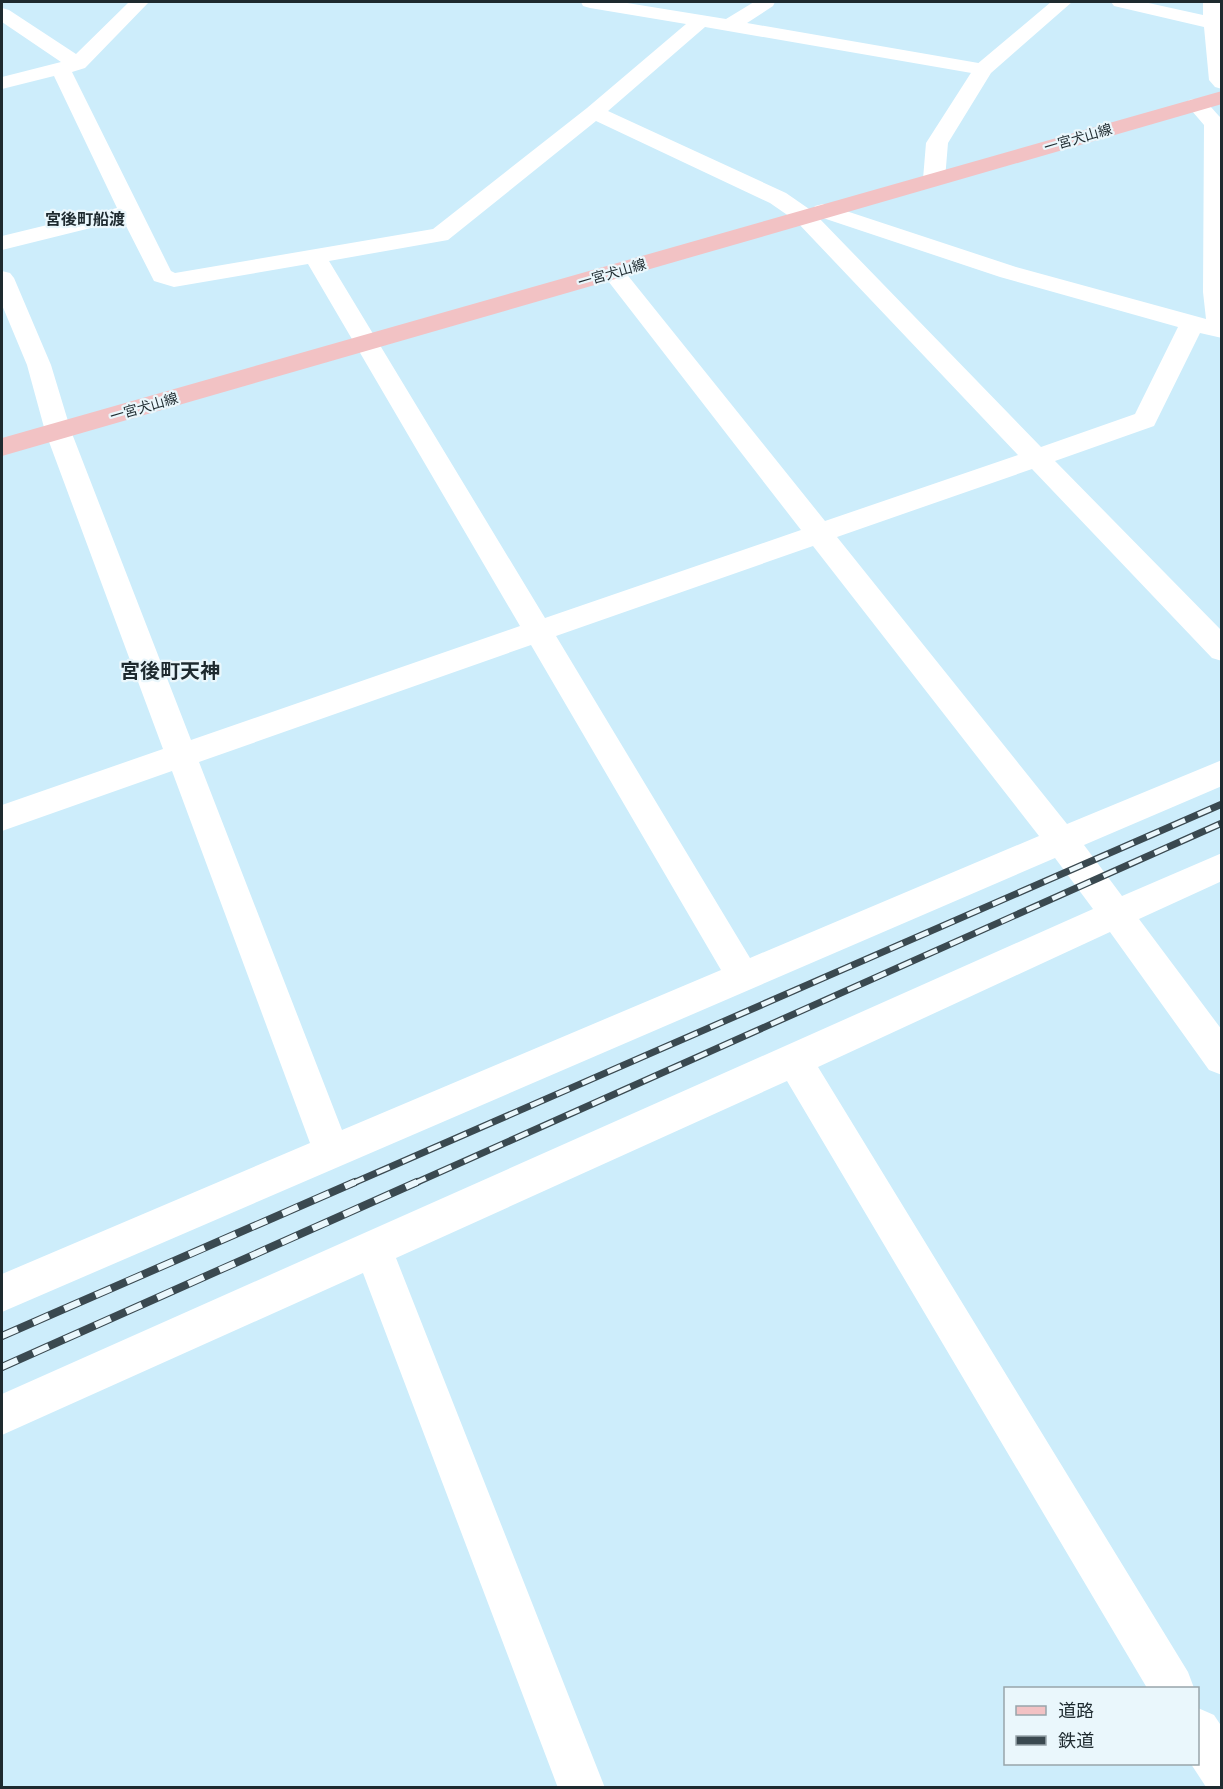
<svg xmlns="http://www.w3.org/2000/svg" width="1223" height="1789" font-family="'Archivo Narrow','Noto Sans JP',sans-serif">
<rect width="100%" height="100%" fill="#cdedfb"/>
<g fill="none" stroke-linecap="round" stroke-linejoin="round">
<g fill="#fff" fill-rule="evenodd">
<path d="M129,2H149L85,68L72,72L171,271L175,273L433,229L587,108L686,24L590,8L583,6L581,2H621L726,19L754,2H775L773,6L747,23L990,65L993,69L990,73L983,75L705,27L608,111L786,193L812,211L815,206L823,204L831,206L1016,267L1206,319L1203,292L1204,125L1186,104L1189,100C1205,96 1211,108 1222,119V338L1200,333L1154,426L1055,461L1222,631V661L1212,658L1032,469L837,537L1067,824L1222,760V786L1084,845L1122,896L1222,853V881L1139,919L1222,1030V1075L1209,1070L1110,932L818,1067L1188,1672L1194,1688H1147L787,1081L396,1258L605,1788H558L363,1273L2,1435V1394L1093,909L1055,858L2,1312V1274L310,1143L172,771L2,831V805L163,749L45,431L27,365L2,305V271L10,273L14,278L51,365L71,431L191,740L520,626L308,264L174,287L154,281L123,220L2,250V236L117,208L54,76L2,89V77L61,62L2,22V8L9,10L76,54ZM596,121L770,203L796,221L1018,455L825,521L621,267L613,265L605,267L601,272L605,277L801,530L545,618L329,261L448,240ZM817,216L1000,277L1178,327L1135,414L1041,447ZM813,546L1039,836L750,958L556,636ZM531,645L721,970L342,1130L199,762Z"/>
<polygon points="1111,2 1144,2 1203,15 1203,2 1221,2 1222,89 1215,87 1209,80 1204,27 1114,6"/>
<polygon points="1198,1708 1214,1715 1222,1727 1222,1788 1206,1787 1191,1764 1198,1764"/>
</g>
<polygon fill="#fff" fill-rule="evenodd" points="1051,2 1072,2 991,73 948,143 945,179 942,184 934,186 926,184 923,179 926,143 976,65"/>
<polygon fill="#f2c2c4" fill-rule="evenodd" points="1222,91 1222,104 2,456 2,438"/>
<defs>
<g id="rail-far1">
<polyline points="351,1184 1222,804"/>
<polyline points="413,1184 1222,823"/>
</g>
<g id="rail">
<polyline points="2,1336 355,1182"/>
<polyline points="2,1367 417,1182"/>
</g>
</defs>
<use href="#rail-far1" stroke="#3a4950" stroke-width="7"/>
<use href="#rail" stroke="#3a4950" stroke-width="8"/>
<use href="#rail-far1" stroke="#eaf7fc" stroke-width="4.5" stroke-dasharray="14" stroke-linecap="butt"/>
<use href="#rail" stroke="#eaf7fc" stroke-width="6" stroke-dasharray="17" stroke-linecap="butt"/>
</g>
<g text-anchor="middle" stroke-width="4.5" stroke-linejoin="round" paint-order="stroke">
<g font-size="14" fill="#1e2a2f" stroke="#eaf7fc">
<text transform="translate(1078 138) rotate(-16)" y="5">一宮犬山線</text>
<text transform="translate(612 273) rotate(-16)" y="5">一宮犬山線</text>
<text transform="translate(144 407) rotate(-16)" y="5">一宮犬山線</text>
</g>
<g font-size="16" font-weight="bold" fill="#1e2a2f" stroke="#eaf7fc">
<text x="85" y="225">宮後町船渡</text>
</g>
<g font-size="20" font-weight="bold" fill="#1e2a2f" stroke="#eaf7fc">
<text x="170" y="678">宮後町天神</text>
</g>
</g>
<rect width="1223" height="1789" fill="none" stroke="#1e2a2f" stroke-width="6"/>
<rect x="1004" y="1687" width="195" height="78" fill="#eaf7fc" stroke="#98a5aa" stroke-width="1.5"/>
<rect x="1016" y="1706" width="30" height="9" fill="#f2c2c4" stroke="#98a5aa" stroke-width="1.5"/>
<text x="1058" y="1717" font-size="18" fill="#1e2a2f">道路</text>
<rect x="1016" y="1736" width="30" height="9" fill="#3a4950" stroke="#98a5aa" stroke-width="1.5"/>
<text x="1058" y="1747" font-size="18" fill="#1e2a2f">鉄道</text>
</svg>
